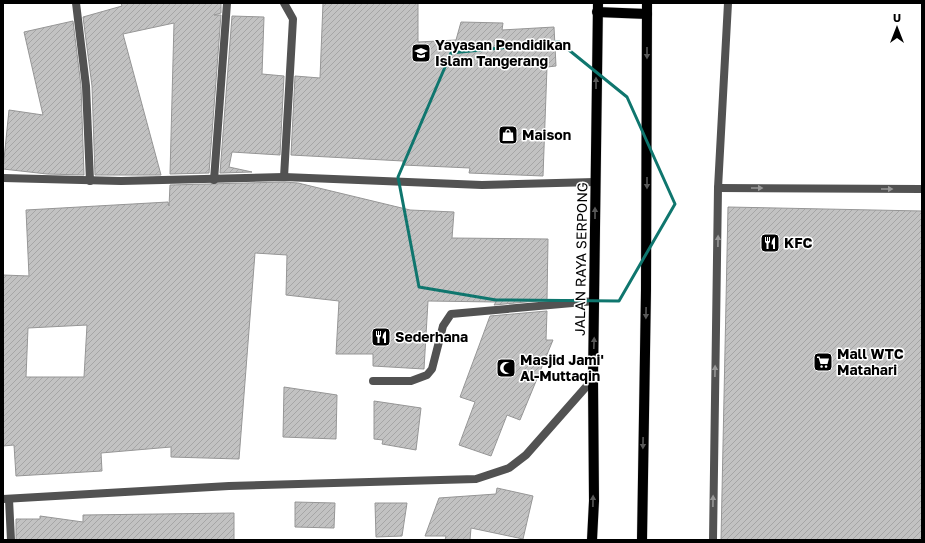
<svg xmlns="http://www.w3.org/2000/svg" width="925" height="543" font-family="'Golos Text',sans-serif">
<defs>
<pattern id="building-hatch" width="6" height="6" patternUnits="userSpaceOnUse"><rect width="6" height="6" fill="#c2c2c2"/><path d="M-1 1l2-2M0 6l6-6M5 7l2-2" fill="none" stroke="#a5a5a5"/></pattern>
</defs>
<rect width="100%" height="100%" fill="#fff"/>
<g fill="url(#building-hatch)" stroke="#969696" fill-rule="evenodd">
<polygon points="121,3 221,3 221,13 214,15 221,15 209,173 170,174 174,23 123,34 161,175 95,175 92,86 83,17 122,6"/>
<polygon points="323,3 418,3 418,42 456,40 461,22 503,23 502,30 554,27 556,66 547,67 543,176 469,173 470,168 403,165 403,161 291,155 295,76 320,78"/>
<polygon points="232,16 264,17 262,74 284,76 280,155 232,152 229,167 252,172 220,173"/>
<polygon points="73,21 81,86 84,175 47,174 3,169 9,110 43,115 24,32"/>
<path d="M284,182L298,183L410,210L454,212L452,238L548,239L547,300L494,305L496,302L428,301L424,369L373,366V354H336L339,301L286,295L287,255L255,253L239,459L171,457V447L101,453L102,471L16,476L14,445L3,446V275L29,276L26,210L168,202L169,206L170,185ZM87,325L84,377H26L28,328Z"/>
<polygon points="728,207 922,211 922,540 721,540"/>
<polygon points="547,311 546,340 553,340 520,420 507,415 491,456 459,445 475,402 460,397 490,316"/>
<polygon points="284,387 337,395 336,439 283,437"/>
<polygon points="374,401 421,408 416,450 382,444 383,440 374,439"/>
<polygon points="497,488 533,496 523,539 471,528 470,540 445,540 446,536 425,536 439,498 496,494"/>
<polygon points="295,502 335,503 334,528 295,527"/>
<polygon points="375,503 407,503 402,536 376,537"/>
<polygon points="234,513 234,540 16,540 16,519 40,519 40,516 83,522 83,515"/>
</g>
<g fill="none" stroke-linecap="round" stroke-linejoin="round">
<defs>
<g id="primary">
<polyline points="597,12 647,14"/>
<polyline points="592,540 594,501 593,379 598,3"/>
<polyline points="642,540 646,290 647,3"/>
</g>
</defs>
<use href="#primary" stroke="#dbdbdb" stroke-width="11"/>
<g stroke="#525252" stroke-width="8">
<polyline points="718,188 922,189"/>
<polyline points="373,381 411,381 427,375 432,369 443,326 451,314 595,301"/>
<polyline points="713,540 718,188 728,3"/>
</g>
<g stroke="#525252" stroke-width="8">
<polyline points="76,3 86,86 90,181"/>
<polyline points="284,177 293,19 284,3"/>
<polyline points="3,178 121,181 284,177 482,185 595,182"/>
<polyline points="214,180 227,3"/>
<polyline points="3,499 229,486 476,479 509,468 526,455 593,379"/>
<polyline points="9,499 11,540"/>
</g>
<use href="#primary" stroke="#000" stroke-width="10"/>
</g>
<defs><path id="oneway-solid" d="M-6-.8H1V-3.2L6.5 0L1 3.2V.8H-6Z"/></defs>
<g fill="#595959">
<use href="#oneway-solid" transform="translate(647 53) rotate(90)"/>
<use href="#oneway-solid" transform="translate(596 83) rotate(-90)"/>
<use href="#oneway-solid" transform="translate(647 183) rotate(90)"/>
<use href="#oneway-solid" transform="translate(595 213) rotate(-90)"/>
<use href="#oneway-solid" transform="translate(646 313) rotate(91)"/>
<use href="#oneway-solid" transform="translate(594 343) rotate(-88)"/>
<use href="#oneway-solid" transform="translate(643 443) rotate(91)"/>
<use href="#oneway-solid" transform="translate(593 501) rotate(-89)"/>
</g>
<g fill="#979797">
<use href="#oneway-solid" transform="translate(757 188)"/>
<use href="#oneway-solid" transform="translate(887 189)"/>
<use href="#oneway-solid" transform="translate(718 241) rotate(-89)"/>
<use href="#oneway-solid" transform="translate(715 371) rotate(-89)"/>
<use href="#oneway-solid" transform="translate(713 501) rotate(-89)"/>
</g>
<path fill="none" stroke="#0f766e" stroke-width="3" stroke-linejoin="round" d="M559,42L627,97L675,204L619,301L496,300L419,287L398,177L451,53Z"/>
<defs>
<symbol id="school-square" viewBox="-11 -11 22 22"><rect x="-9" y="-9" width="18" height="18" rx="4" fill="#000" stroke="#fff"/><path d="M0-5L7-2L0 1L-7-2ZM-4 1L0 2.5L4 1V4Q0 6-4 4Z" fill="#fff"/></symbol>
<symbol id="shop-square" viewBox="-11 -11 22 22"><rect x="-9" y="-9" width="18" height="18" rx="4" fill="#000" stroke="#fff"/><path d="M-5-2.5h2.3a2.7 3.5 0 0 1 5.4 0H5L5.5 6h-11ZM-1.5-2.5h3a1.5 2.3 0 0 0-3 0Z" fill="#fff"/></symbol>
<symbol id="restaurant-square" viewBox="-11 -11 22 22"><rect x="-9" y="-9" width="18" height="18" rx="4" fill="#000" stroke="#fff"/><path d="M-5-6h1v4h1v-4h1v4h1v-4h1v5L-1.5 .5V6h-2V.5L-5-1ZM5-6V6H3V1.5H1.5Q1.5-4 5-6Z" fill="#fff"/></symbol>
<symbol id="supermarket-square" viewBox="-11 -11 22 22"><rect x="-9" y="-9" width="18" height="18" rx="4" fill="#000" stroke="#fff"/><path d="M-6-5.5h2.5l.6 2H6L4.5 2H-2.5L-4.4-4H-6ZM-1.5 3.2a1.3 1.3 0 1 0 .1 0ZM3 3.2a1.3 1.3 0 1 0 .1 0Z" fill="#fff"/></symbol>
<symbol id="mosque-square" viewBox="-11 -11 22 22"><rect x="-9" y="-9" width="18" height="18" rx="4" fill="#000" stroke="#fff"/><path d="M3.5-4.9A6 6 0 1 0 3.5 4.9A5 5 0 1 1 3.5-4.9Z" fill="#fff"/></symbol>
</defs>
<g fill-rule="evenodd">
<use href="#school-square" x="410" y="42" width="22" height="22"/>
<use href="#shop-square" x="497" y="124" width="22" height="22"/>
<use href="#restaurant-square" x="759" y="232" width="22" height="22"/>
<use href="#restaurant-square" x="370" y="326" width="22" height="22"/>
<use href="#supermarket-square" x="812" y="351" width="22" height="22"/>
<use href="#mosque-square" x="495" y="357" width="22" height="22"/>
</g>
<g text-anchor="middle" stroke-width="3" stroke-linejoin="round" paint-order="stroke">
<g font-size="14" font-weight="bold" fill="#000" stroke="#fff" text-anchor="start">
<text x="435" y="50">Yayasan Pendidikan<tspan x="435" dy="16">Islam Tangerang</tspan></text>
<text x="522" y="140">Maison</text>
<text x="784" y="248">KFC</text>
<text x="395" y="342">Sederhana</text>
<text x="837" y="359">Mall WTC<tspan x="837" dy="16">Matahari</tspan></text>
<text x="520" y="365">Masjid Jami'<tspan x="520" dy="16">Al-Muttaqin</tspan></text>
</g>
<g font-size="14" fill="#000" stroke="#fff">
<text transform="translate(581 259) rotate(-89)" y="5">JALAN RAYA SERPONG</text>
</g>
</g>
<rect width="925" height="543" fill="none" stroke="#000000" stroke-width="8"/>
<g transform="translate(897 28)" stroke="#ffffff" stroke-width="3" paint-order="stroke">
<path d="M0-3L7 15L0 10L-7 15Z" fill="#000000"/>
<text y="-6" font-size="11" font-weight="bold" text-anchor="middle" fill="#000000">U</text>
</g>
</svg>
